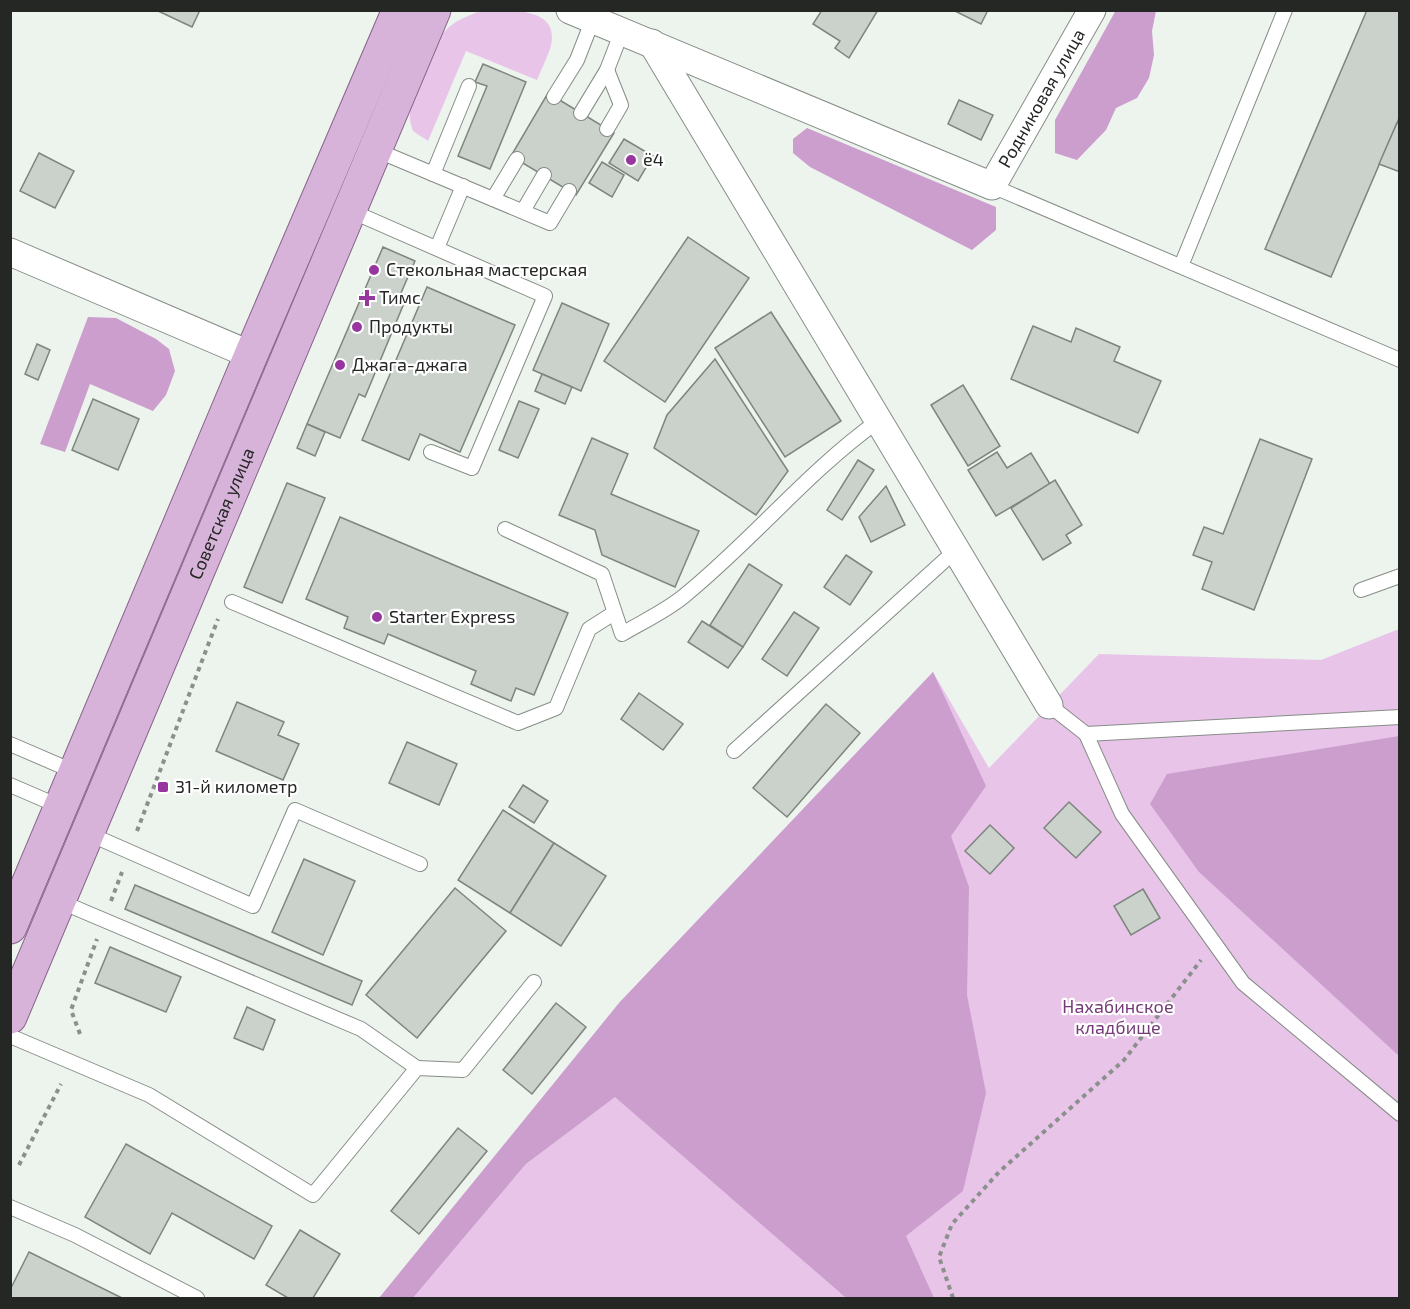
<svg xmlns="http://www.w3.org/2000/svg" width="1410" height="1309" font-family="'Exo 2',sans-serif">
<rect width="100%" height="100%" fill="#ecf4ed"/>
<g fill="#e8c4e9">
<path d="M481,11C508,11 563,5 550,49C546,60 541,70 537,80L466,51L428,141L413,131C411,125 409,119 410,113C411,99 436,40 445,31C454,21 469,15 481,11Z"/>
<polygon points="1399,629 1399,1298 891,1298 619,1003 933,672 989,768 1099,654 1321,660"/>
<polygon points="615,1096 846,1298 413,1298 526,1164"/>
</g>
<g fill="#cc9ece">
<polygon points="1116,10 1156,11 1152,31 1154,55 1149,78 1137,98 1116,108 1106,130 1077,160 1055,153 1055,120"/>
<polygon points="807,128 996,207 996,230 972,250 810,167 793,153 793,139"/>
<polygon points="88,317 116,318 156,339 169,349 175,371 166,395 153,411 90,384 65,452 40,444"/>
<polygon points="933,672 986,786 951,836 969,887 967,995 986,1093 963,1191 906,1236 934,1298 846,1298 615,1097 526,1164 413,1298 379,1298 619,1003"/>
<polygon points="1399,736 1400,736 1399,1056 1199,872 1150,804 1167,774"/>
</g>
<g fill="#cad2cb" stroke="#7e857e" stroke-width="1.5">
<polygon points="156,10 200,10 192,27"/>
<polygon points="822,10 878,10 849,58 835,48 840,41 813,24"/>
<polygon points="953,10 988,10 981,24"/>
<polygon points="1367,10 1400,10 1400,116 1331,277 1265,249"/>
<polygon points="483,64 526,82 490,169 458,156 487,86 475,82"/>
<polygon points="548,93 614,133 576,195 511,156"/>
<polygon points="959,100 993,115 981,140 948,124"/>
<polygon points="1397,123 1400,124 1400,172 1379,164"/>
<polygon points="624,139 653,156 638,181 609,163"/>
<polygon points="39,153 74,171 55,208 20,191"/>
<polygon points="602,162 624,175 612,197 589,183"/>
<polygon points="688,237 749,278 665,402 604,361"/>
<polygon points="383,247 415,261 401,293 407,296 365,397 359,394 340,438 307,424"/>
<polygon points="427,287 515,325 460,452 420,434 409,460 362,440"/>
<polygon points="562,303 609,324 581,391 533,370"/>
<polygon points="771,312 841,421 785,457 715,348"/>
<polygon points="1033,326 1071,342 1076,328 1120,347 1114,361 1161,381 1138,433 1011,379"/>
<polygon points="37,344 50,350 38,380 25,374"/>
<polygon points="715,359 788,471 756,515 654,448 667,415"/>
<polygon points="542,374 572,387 565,404 535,391"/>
<polygon points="963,385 1000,446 968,466 931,405"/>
<polygon points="93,399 139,419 118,470 72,450"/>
<polygon points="519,401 539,409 518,458 499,450"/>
<polygon points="307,424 325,432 315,456 297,448"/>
<polygon points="592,438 628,454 611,494 699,531 675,587 602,555 595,530 559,515"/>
<polygon points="1260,439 1312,459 1254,610 1202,589 1212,562 1193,555 1204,527 1223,534"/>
<polygon points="997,452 1007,468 1031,453 1050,484 996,516 968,470"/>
<polygon points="858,460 874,470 842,520 827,510"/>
<polygon points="1055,480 1082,525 1066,535 1071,543 1043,560 1011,508"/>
<polygon points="287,483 325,498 282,603 244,587"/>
<polygon points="886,486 905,525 871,542 859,517"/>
<polygon points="340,517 568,613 534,695 516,688 511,701 471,684 476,671 388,634 384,644 344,628 348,617 306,599"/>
<polygon points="846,555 872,572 850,605 824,587"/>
<polygon points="749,564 782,585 743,647 710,625"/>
<polygon points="794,612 819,628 787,676 762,659"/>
<polygon points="702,621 743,647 728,668 688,642"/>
<polygon points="639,693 683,724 663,750 621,719"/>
<polygon points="237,702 284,722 278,735 299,744 283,780 216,751"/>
<polygon points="826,704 860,733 787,817 753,788"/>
<polygon points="407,742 457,764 439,805 389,783"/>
<polygon points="523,785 548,801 534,823 509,807"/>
<polygon points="1069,802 1101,832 1076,858 1044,828"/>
<polygon points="503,810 554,843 510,913 458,880"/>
<polygon points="990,825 1014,848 990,874 965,851"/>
<polygon points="554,843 606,876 561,946 510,913"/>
<polygon points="304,859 355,881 323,955 272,932"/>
<polygon points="135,885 362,981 352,1005 125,909"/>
<polygon points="455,888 506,931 417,1038 366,995"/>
<polygon points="1143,889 1160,918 1131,935 1114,906"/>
<polygon points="110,947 181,977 166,1012 95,983"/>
<polygon points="556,1003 586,1027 532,1094 503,1070"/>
<polygon points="247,1007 275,1020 263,1050 234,1038"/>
<polygon points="458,1128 487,1151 419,1234 391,1211"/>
<polygon points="126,1144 272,1226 254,1259 172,1213 150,1254 85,1217"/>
<polygon points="300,1230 340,1254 313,1298 288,1298 266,1285"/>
<polygon points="29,1252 122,1298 10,1298 10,1290"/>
</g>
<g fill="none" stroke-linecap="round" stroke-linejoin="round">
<defs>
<g id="service">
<polyline points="607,70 621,105 607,129"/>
<polyline points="554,97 577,60 593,19"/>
<polyline points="581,113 607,70 622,31"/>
<polyline points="376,150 550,223 569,191"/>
<polyline points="433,174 469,86"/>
<polyline points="992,186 1400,360"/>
<polyline points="493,199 517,159"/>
<polyline points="351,211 545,296 472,468 431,452"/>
<polyline points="523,211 544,175"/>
<polyline points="437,248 463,186"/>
<polyline points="1181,266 1285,10"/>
<path d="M505,529L602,574L622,634C642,622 666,611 684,596C752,541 807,472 878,421"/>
<polyline points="1361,590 1400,576"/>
<polyline points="232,602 518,723 556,708 589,629 614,613"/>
<polyline points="1049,705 1086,734 1400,717"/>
<polyline points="1086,734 1122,814 1243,983 1400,1114"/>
<polyline points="10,744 75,772"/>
<polyline points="734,751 955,551"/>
<polyline points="10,785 61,807"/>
<polyline points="87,833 253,906 295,810 420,864"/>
<polyline points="59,901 361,1029 417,1068"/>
<polyline points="10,1036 149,1095 313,1195 417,1068 463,1070 534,982"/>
<polyline points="10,1207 75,1235 197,1298"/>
</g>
<g id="minor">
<path id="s1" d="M570,10L992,186L1092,10"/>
<polyline points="652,43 1049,705"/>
<polyline points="10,252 251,355"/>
</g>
<g id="primary">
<polyline points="10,927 251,355 399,10"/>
<path id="s2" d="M10,1017L434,10"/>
</g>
</defs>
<use href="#service" stroke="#868d87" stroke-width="16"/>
<use href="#minor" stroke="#868d87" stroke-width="29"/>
<use href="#primary" stroke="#876289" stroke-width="35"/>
<g stroke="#8a908b" stroke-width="4" stroke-dasharray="4.5 4.5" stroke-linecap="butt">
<polyline points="137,831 218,619"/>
<polyline points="111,901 122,872"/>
<polyline points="80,1034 71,1010 97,939"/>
<polyline points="19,1165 61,1084"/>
<polyline points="953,1298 939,1257 952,1224 999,1172 1124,1060 1201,960"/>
</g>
<use href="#service" stroke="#fff" stroke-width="14"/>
<use href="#minor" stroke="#fff" stroke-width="27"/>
<use href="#primary" stroke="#d7b3d9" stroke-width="33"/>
</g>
<g fill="#97369e" stroke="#fff" stroke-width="2">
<circle cx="631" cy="160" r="6"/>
<circle cx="374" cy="270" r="6"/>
<path d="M364 289h6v6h6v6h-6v6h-6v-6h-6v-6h6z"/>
<circle cx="357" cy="327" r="6"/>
<circle cx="340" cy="365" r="6"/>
<circle cx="377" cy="617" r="6"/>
<rect x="157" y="781" width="12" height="12" rx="3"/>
</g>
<g text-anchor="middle" stroke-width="4.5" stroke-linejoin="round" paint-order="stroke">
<g font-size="18" fill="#242724" stroke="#fff">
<text dy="6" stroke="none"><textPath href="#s1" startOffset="558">Родниковая улица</textPath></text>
<text dy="6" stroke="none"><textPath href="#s2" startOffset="546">Советская улица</textPath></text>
</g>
<g font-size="18" fill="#242724" stroke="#fff" text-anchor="start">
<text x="643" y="166">ё4</text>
<text x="386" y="276">Стекольная мастерская</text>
<text x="379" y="304">Тимс</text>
<text x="369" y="333">Продукты</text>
<text x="352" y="371">Джага-джага</text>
<text x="389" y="623">Starter Express</text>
<text x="175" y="793">31-й километр</text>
</g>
<g font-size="18" fill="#743b77" stroke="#fff">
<text x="1118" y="1013">Нахабинское<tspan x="1118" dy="21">кладбище</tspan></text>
</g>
</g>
<rect width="1410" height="1309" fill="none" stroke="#242724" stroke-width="24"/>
</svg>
